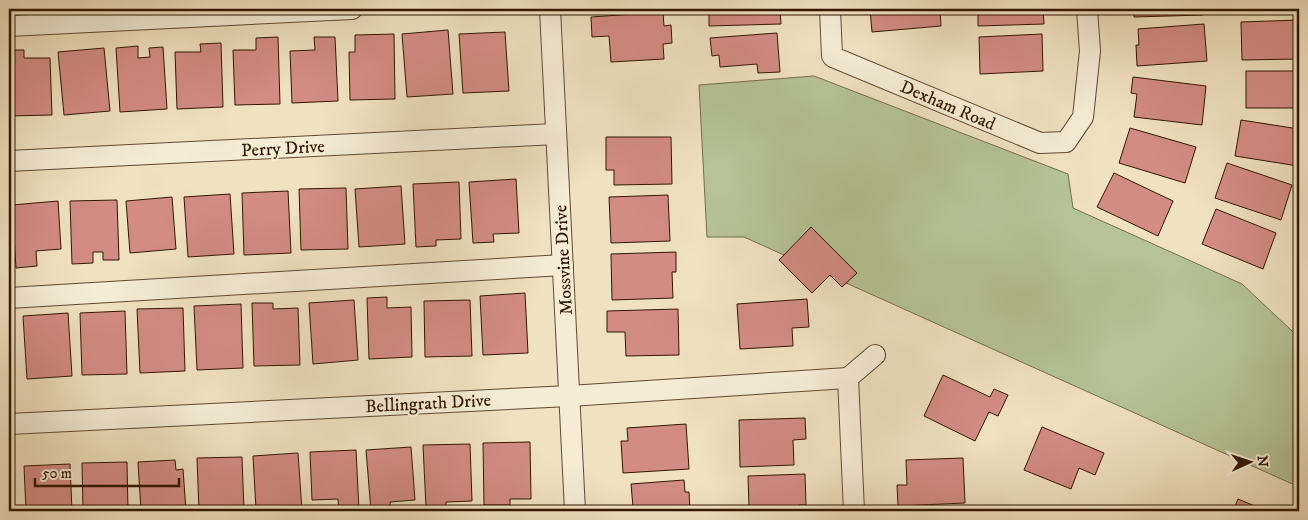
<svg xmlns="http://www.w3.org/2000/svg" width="1308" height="520" font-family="'IM FELL DW Pica',serif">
<rect width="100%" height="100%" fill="#f0e1c0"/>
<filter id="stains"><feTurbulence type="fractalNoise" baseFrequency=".004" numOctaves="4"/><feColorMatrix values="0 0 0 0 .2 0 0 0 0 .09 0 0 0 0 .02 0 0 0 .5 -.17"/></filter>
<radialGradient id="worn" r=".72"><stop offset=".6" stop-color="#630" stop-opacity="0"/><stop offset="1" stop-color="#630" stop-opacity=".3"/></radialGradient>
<polygon fill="#b5c396" stroke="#746d4c" points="814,76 1068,174 1073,208 1242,284 1292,331 1299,334 1299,487 744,237 707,237 699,85"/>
<g fill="#d38c83" stroke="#331701">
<polygon points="709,9 780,9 781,24 709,26"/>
<polygon points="870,9 940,9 941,26 872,32"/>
<polygon points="978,9 1043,9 1044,24 978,26"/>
<polygon points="1134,9 1203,9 1203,15 1134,17"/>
<polygon points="1237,9 1299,9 1299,11 1238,13"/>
<polygon points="663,12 664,26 671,25 672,43 663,44 664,59 611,62 609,36 592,37 591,17"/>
<polygon points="1299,20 1299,59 1242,60 1241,22"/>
<polygon points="1204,24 1207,61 1137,66 1136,45 1139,45 1138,29"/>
<polygon points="448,30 453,94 407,97 402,34"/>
<polygon points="505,32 509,91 463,93 459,34"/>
<polygon points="777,33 780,72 758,73 757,64 720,67 719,55 712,56 710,38"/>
<polygon points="394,34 395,99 350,100 349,52 355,52 355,35"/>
<polygon points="1042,34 1043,71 980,74 979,37"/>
<polygon points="278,37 280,104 235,105 233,50 256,50 256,38"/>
<polygon points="314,37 335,37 338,101 292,103 290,51 315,50"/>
<polygon points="221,43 223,107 177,109 175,52 201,52 200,44"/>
<polygon points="138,46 138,58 150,57 149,48 163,47 167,109 120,112 116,48"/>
<polygon points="104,48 110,111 64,115 58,52"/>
<polygon points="9,50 24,50 24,58 50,58 52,115 9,116"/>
<rect x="1246" y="71" width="53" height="37"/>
<polygon points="1133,77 1206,86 1202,125 1134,117 1137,94 1131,93"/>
<polygon points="1241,120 1299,129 1298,166 1235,156"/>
<polygon points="1130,128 1196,147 1185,183 1119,163"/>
<polygon points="606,137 671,137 672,184 614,185 614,170 606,170"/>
<polygon points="1227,163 1292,185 1281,220 1215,198"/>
<polygon points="1114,173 1173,201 1158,236 1097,207"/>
<polygon points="516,179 519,233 493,234 494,242 473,243 469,182"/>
<polygon points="459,182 461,239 436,240 436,246 416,247 413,184"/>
<polygon points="401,186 405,244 359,247 355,189"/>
<polygon points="346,188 348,249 301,250 299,189"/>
<polygon points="288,191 291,253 244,255 242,193"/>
<polygon points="230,194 234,254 188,257 184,197"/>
<polygon points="668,195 670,241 611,243 609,197"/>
<polygon points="172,197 176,249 130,253 126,201"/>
<polygon points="117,200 119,260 103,260 103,252 93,252 93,263 72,264 70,201"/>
<polygon points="58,201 61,249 36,251 37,266 16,268 12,205"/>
<polygon points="1216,209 1276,233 1263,269 1202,244"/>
<polygon points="811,227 857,273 842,287 830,275 812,293 779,260"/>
<polygon points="676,252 676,272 672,272 673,298 612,300 611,254"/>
<polygon points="525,293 528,353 483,355 480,296"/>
<polygon points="387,297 387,308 411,307 412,357 369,359 367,298"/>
<polygon points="807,299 809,327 792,328 793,346 740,349 737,304"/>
<polygon points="354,300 358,360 313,364 309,303"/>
<polygon points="470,300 472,356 425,357 424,301"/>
<polygon points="252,303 273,303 273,309 298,308 300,365 254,366"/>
<polygon points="241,304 243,368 197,370 194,306"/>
<polygon points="183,308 185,371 140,373 137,309"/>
<polygon points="678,309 679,355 626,356 625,332 607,332 607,311"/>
<polygon points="125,311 127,374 82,375 80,313"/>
<polygon points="68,313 72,376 27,379 23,316"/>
<polygon points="943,375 990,397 994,389 1008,395 998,416 989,412 975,441 924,416"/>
<polygon points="805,418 806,439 793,440 794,465 740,467 739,420"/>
<polygon points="686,424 689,469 623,473 621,441 628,441 627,428"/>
<polygon points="1042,427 1104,453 1095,475 1079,468 1071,489 1024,470"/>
<polygon points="530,442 531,499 510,499 510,505 484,505 483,443"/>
<polygon points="470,444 472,501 446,502 446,508 426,508 423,445"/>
<polygon points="411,447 415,500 390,502 391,510 371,511 366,450"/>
<polygon points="356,450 359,511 339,511 338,499 312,500 310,452"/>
<polygon points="298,453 302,511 281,511 281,507 256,509 253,456"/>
<polygon points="242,457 244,511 199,511 197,458"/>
<polygon points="963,458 965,503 898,506 897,485 907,485 906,460"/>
<polygon points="175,460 176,470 183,469 186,511 141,511 138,462"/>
<polygon points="127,462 128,511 83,511 82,463"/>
<polygon points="70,464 72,511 26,511 24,466"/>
<polygon points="9,467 12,467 14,511 9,511"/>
<polygon points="805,474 806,505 799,505 799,511 739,511 739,508 749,508 748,476"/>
<polygon points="684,480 685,492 689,492 690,511 615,511 614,509 633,507 631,484"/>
<polygon points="1238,499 1267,511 1233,511"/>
</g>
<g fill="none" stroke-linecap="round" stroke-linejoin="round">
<defs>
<g id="minor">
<polyline points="550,9 575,511"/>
<polyline points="830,9 832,56 833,57 1040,143 1066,142 1083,117 1090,51 1087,9"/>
<polyline points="9,26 352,9"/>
<polyline points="9,161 556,134"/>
<polyline points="9,298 563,265"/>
<polyline points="848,378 854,511"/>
<polyline points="848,378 875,355"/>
<polyline points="9,424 569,396 848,378"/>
</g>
</defs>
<use href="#minor" stroke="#624a31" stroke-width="22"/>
<use href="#minor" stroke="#f5ecd6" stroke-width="20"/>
</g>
<g text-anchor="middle" stroke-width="4.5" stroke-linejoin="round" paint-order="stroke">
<g font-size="18" fill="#331701" stroke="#f5ecd6">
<text transform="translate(948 105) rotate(23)" y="6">Dexham Road</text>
<text transform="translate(283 148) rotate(-3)" y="6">Perry Drive</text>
<text transform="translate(563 260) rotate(-93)" y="6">Mossvine Drive</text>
<text transform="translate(428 403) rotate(-3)" y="6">Bellingrath Drive</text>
</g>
</g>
<rect width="1308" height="520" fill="none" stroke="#f0e1c0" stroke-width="30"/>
<rect x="10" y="10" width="1288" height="500" fill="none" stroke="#331701" stroke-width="2.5"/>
<rect x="15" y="15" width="1278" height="490" fill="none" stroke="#331701"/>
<g transform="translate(1250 462) rotate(87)" stroke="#f5ecd6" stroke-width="4" paint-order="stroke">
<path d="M0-4L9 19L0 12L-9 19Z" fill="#331701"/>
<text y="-8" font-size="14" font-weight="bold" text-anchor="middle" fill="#331701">N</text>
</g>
<path d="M35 478v8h144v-8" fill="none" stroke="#331701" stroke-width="2.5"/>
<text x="42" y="478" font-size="15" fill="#331701" stroke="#f5ecd6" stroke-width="4" paint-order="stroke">50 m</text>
<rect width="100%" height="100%" filter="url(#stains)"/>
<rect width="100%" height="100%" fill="url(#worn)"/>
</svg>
